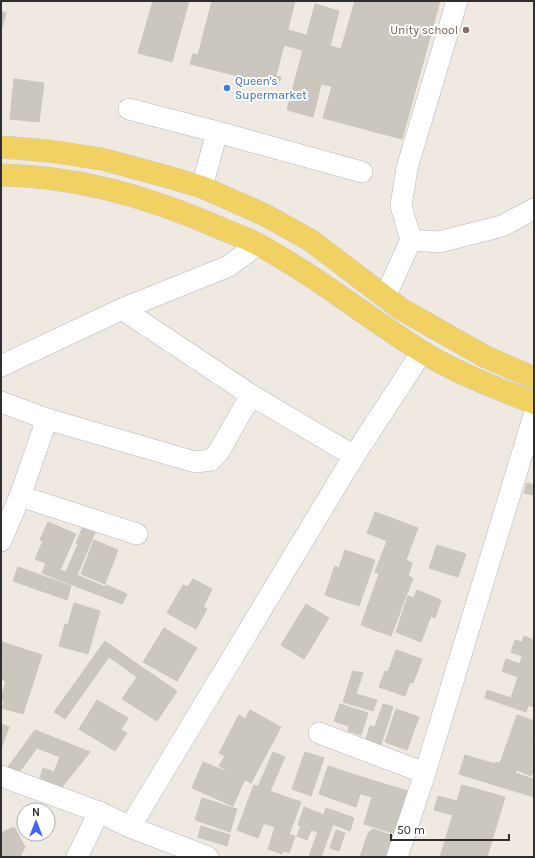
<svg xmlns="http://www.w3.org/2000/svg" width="535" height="858" font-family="Karla,sans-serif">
<rect width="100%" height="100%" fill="#efe9e1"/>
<g fill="#cbc7bf" stroke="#cbc5ba">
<polygon points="153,1 189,1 172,62 138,53"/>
<polygon points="212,1 295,1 276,76 281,77 278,86 190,64 193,54 198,55"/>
<polygon points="355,1 440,1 402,139 323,118 332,86 321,84 313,117 287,110 315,4 339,11 330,46 341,49"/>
<polygon points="1,11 6,13 1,31"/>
<polygon points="288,30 306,35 302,50 284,45"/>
<polygon points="14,79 44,83 39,122 10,119"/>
<polygon points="527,483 534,485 534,495 524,493"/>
<polygon points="375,512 418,528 406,560 412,563 408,576 413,578 391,636 361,625 379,574 375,572 387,541 367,533"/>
<polygon points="48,522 76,534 60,570 66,572 62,581 42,573 46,563 35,559 43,541 40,540"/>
<polygon points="85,522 97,528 77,575 105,587 106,585 127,594 122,604 62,581 78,544 76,543"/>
<polygon points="94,540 118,550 105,584 81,574"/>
<polygon points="437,545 466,554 458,577 429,568"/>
<polygon points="345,550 375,560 359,606 325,595 335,566 339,568"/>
<polygon points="18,567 71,586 67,600 13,581"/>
<polygon points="193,579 212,589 203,607 207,609 196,629 167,613 183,585 188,587"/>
<polygon points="417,590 441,600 435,618 431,616 421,642 396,632 408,596 414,598"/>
<polygon points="74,603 100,611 88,654 59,646 65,624 68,625"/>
<polygon points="306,604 329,618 304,659 281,645"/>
<polygon points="164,628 197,648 177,681 143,662"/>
<polygon points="524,636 534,640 534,707 528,705 526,712 485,698 487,690 511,698 518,677 502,671 506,659 520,664 522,656 511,652 515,640 522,642"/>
<polygon points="105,641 143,668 137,677 109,657 65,719 54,712"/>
<polygon points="2,642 42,655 23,714 2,708 13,678 1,674"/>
<polygon points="396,650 422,659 413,683 410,682 405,696 379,687 385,671 388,672"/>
<polygon points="143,668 177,691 157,721 122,699"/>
<polygon points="353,671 363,673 356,694 377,700 373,711 343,702"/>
<polygon points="1,674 13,678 5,701 1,700 1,691 3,692 6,681 1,679"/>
<polygon points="97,700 128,718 121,730 127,733 115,751 79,729"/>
<polygon points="340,704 368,713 361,735 348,731 349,726 334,721"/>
<polygon points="383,704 393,707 380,747 365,742 370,726 375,727"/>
<polygon points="396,709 419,717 407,750 385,742"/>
<polygon points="250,710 281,727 251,783 219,766 225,756 219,753 239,715 245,719"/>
<polygon points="517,715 534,721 534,730 519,771 506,767 507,765 500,763"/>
<polygon points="1,724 9,727 1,749"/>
<polygon points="35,730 90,752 62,787 40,778 43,768 54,772 60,757 37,748 20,771 8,767"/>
<polygon points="534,730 534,769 531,776 519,771"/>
<polygon points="273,752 285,757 270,791 258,787"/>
<polygon points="305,752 324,758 311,796 292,789"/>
<polygon points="465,755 495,764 496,762 507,765 506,767 516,770 515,773 534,779 534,797 459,774"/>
<polygon points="203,762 245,779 233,806 192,788"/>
<polygon points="328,766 365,778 356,807 319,794"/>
<polygon points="365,778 408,791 396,834 364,824 372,797 361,794"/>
<polygon points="254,785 275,793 258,838 237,830"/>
<polygon points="462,785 505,797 487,857 440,857"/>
<polygon points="275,793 301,802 282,854 268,849 275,827 263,823"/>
<polygon points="438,796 457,801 453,815 434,810"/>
<polygon points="202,798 237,809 230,832 195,820"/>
<polygon points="304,807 324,815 318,832 311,830 307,840 297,836 301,826 298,825"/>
<polygon points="326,808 354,818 350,831 333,824 321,857 309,857"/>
<polygon points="201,826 230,835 227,846 198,837"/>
<polygon points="14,827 25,847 20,857 1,857 1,833"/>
<polygon points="373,829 397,837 390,857 360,857 368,833 370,831"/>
<polygon points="336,830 345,833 339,851 330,848"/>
<polygon points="289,834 295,836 289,853 283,851"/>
</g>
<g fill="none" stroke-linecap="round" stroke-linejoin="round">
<defs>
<g id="minor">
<polyline points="129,109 217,132 362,172"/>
<polyline points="202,187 217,132"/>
<polyline points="411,240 439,242 502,226 534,209"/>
<polyline points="385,297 411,240 401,206 407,168 457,1"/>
<polyline points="1,366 122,309 229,266 258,244"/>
<polyline points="1,402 47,419 195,462 211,460 218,453 251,395 122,309"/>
<polyline points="354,456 422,352"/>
<polyline points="20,496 137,534"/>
<polyline points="1,541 20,496 47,419"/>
<polyline points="319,733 425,773"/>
<polyline points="1,776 99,812 130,827 208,857"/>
<polyline points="130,827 354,456 251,395"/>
<polyline points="77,857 99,812"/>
<polyline points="397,857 425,773 534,415"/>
</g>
<g id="major">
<polyline points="1,147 49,151 102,159 168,177 202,187 265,215 310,240 401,309 484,356 534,378"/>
<path d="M1,175C76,176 152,198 220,228C233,234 247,238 259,245C316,276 367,317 421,351C456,373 496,388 534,403"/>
</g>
</defs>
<use href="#minor" stroke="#b4b7c1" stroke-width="22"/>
<use href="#major" stroke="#c9c9c9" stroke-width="23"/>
<use href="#minor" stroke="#fff" stroke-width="21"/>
<use href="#major" stroke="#f2d163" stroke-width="22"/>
</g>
<circle fill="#8d6e63" stroke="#fff" stroke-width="1.5" cx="466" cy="30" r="4"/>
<circle fill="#3f7fe0" stroke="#fff" stroke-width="1.5" cx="227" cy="88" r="4"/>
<g text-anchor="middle" stroke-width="4" stroke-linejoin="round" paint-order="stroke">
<g font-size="12" fill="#785e54" stroke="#fff" text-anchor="end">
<text x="458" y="34">Unity school</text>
</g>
<g font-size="12" fill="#366cbe" stroke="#fff" text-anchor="start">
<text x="235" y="85">Queen's<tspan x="235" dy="14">Supermarket</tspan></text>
</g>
</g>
<rect width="535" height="858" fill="none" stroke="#2e2e2e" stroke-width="4"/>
<g transform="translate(36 822)"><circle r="19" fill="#ffffff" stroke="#ababab"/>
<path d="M0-3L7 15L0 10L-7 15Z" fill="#4264fb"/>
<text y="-6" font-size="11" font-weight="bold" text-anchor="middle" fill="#2e2e2e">N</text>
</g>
<path d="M391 834v6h118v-6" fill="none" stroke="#2e2e2e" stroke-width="2"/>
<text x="397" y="834" font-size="12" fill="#2e2e2e" stroke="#ffffff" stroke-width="3" paint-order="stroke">50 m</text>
</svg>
